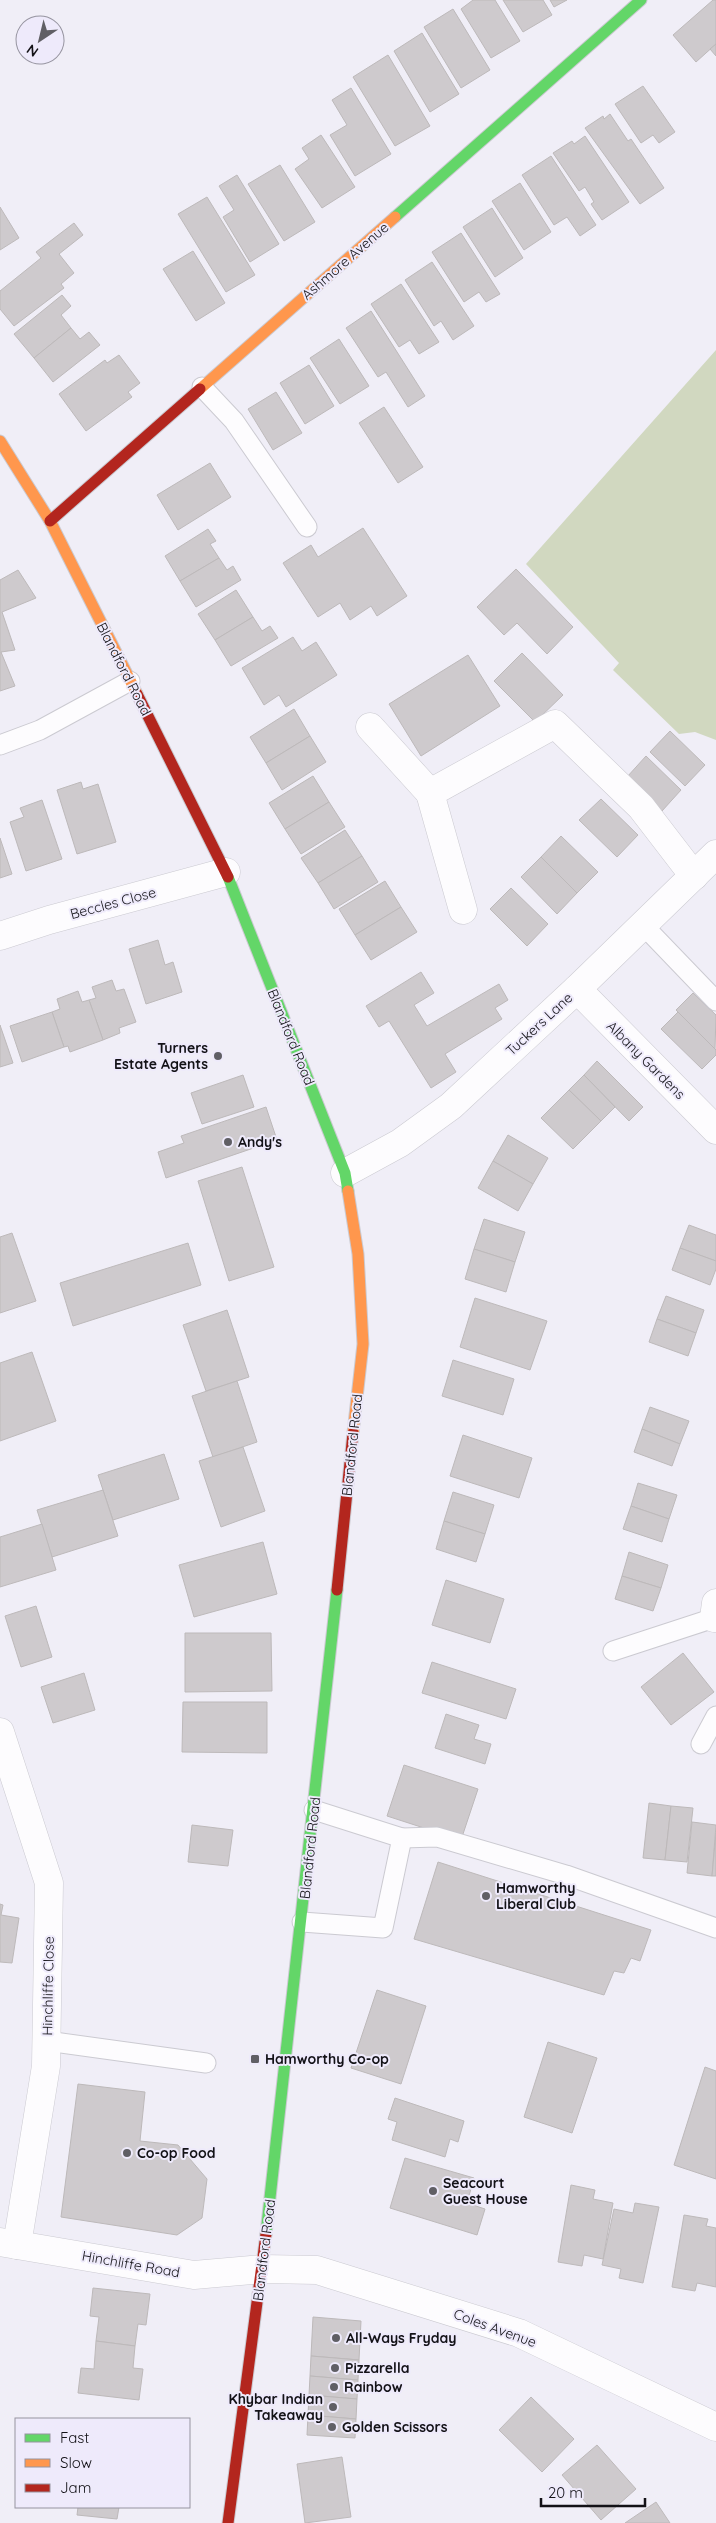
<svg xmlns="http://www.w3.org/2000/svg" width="716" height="2523" font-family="Quicksand,sans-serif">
<rect width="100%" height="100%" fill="#f0eef7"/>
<polygon fill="#d1d8c0" points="716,350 716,740 695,732 679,734 613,670 619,663 526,564"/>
<g fill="#cecacd" stroke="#bdb9ba">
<polygon points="473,0 495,0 520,41 491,58 461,9"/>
<polygon points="503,0 543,0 552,15 523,32"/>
<polygon points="550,0 567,0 554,7"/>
<polygon points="713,0 716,0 716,44 696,62 673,35"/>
<polygon points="453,9 490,70 461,88 424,27"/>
<polygon points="422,33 459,94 430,112 394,51"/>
<polygon points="716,44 716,56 710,49"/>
<polygon points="388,55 430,126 395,146 353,77"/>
<polygon points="643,86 675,132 659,143 653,135 641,143 615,104"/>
<polygon points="351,88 391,154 355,176 330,135 347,125 332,100"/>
<polygon points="610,114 628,141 631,139 664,188 640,204 585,128 603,116 604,119"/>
<polygon points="321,135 355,187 322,208 295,169 309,159 302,148"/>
<polygon points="585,136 629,202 602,220 591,204 594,202 585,187 579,191 553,153 572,141 574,144"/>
<polygon points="551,156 596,225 580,236 567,217 554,225 522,175"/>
<polygon points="280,165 315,222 284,241 248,184"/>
<polygon points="237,175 279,244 250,262 223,217 234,210 219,186"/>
<polygon points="520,183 551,232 524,250 492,201"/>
<polygon points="207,197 255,275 226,292 178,214"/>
<polygon points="0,207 19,238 0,250"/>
<polygon points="492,208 523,258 495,277 463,227"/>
<polygon points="74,223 83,235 59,254 74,273 61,284 64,288 14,326 0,309 0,291 41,258 36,252"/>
<polygon points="461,233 500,294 486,302 479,292 464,302 432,252"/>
<polygon points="193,251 225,303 196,321 163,269"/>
<polygon points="432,262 474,326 453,340 441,321 434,326 405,280"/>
<polygon points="401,284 439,342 419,354 410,340 399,347 371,304"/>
<polygon points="62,295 71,306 61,315 71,328 34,358 14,334"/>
<polygon points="371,311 425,396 408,407 386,372 378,377 346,328"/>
<polygon points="71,328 80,339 89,332 100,345 53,382 34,358"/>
<polygon points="339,339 369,386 340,404 310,358"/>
<polygon points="119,355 140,383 128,392 132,397 86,431 59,394 105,360 107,363"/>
<polygon points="309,365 334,406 305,424 280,383"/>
<polygon points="276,392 302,433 273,450 248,409"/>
<polygon points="384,407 423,467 398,483 359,423"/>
<polygon points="210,463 231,497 178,530 157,495"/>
<polygon points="363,528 407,596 377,616 371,606 350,620 340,603 318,617 283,563 311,545 318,557"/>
<polygon points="208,529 216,541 210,544 219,558 180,581 165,556"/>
<polygon points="219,558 227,570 233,566 241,580 196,607 180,581"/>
<polygon points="516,569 573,627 547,654 517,623 504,635 477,607"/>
<polygon points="18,570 36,598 2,612 15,650 1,652 15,686 0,691 0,580"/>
<polygon points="236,590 253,617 215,640 198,614"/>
<polygon points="253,617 262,631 270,626 278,638 231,666 215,640"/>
<polygon points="293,637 302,651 316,642 337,675 286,707 279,695 264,705 242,668"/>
<polygon points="522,653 563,695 535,722 494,681"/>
<polygon points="468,655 500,706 421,756 389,704"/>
<polygon points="294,709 310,736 266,763 250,737"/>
<polygon points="670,731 705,765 685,786 650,752"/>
<polygon points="310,736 326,762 282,790 266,763"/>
<polygon points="646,756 681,790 662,811 627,777"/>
<polygon points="313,776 329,802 285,829 269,803"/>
<polygon points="81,782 83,789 98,784 116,842 77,854 57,790"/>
<polygon points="601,799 638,835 617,857 579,820"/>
<polygon points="42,800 62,859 26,871 10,822 24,817 20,808"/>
<polygon points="329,802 345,827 301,854 285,829"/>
<polygon points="345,830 362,856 318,883 301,858"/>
<polygon points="561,836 598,872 577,893 541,857"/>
<polygon points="0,838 12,874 0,878"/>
<polygon points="362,856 378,882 334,909 318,883"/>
<polygon points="541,857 577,893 557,914 521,877"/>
<polygon points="385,881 401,907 355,935 339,909"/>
<polygon points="511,888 548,924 527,946 490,909"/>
<polygon points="401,907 417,932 371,960 355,935"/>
<polygon points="158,940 165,965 173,962 182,992 146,1004 129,949"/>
<polygon points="421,972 434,993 414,1005 427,1026 499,984 508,1000 495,1008 502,1019 445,1054 456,1072 431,1088 389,1021 379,1027 366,1006"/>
<polygon points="112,980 116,991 124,989 136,1022 119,1028 120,1033 103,1040 89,1000 96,998 92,987"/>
<polygon points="78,991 82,1002 89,1000 103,1040 70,1052 68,1046 64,1047 52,1012 60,1009 57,999"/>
<polygon points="693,993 716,1015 715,1049 676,1010"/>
<polygon points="52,1012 64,1047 22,1062 10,1026"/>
<polygon points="678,1012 716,1050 716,1055 702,1069 661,1029"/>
<polygon points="0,1025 13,1063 0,1067"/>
<polygon points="597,1061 643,1107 629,1121 584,1075"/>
<polygon points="243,1075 254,1107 202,1124 191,1093"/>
<polygon points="584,1075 615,1107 601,1121 569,1090"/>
<polygon points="569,1090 601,1121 573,1149 541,1118"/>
<polygon points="266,1107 277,1140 166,1178 158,1152 184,1143 181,1136"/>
<polygon points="508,1135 548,1158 533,1184 493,1161"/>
<polygon points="493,1161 533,1184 518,1211 478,1188"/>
<polygon points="242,1167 274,1267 229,1281 198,1181"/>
<polygon points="484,1219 525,1232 515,1262 474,1249"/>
<polygon points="689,1225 716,1235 716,1261 680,1248"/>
<polygon points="12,1233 36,1301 0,1313 0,1237"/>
<polygon points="188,1243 201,1285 73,1326 60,1283"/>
<polygon points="680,1248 716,1261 716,1269 710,1285 672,1270"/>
<polygon points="474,1249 515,1262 506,1292 465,1279"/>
<polygon points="666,1296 704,1310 696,1333 657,1319"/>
<polygon points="475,1298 547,1321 530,1370 460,1347"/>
<polygon points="227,1310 249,1377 206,1391 183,1325"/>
<polygon points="657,1319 696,1333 688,1356 649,1342"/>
<polygon points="32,1352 56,1421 0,1441 0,1363"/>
<polygon points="453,1360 514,1379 503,1415 442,1396"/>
<polygon points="237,1381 257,1442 213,1457 192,1396"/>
<polygon points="650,1407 689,1421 680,1444 642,1429"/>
<polygon points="642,1429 680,1444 672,1466 634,1452"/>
<polygon points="463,1435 532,1458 519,1498 450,1476"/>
<polygon points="243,1447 265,1511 221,1527 199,1461"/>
<polygon points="164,1454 179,1499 113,1520 98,1475"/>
<polygon points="638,1483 677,1495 669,1519 631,1506"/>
<polygon points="103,1490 118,1536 52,1557 37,1510"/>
<polygon points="453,1492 494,1505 485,1534 444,1521"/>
<polygon points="631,1506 669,1519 662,1542 623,1529"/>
<polygon points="444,1521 485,1534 476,1562 436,1549"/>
<polygon points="42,1524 56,1570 0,1587 0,1537"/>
<polygon points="263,1542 277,1594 194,1617 179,1565"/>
<polygon points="629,1552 668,1565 661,1588 622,1576"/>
<polygon points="622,1576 661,1588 653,1611 615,1599"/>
<polygon points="446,1580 504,1599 490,1643 432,1625"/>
<polygon points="36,1606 52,1657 21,1667 5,1616"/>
<polygon points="185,1633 271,1633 272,1691 185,1692"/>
<polygon points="683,1653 714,1692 671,1725 641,1687"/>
<polygon points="432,1662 516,1689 506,1719 422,1693"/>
<polygon points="84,1673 95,1710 53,1723 41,1687"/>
<polygon points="183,1702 267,1702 267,1753 182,1752"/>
<polygon points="446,1714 479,1725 474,1739 491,1744 485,1764 435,1748"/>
<polygon points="404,1765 478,1789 461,1840 387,1816"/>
<polygon points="649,1803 671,1806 665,1860 643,1858"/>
<polygon points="671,1806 693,1808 687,1862 665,1860"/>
<polygon points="692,1822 716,1825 712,1876 687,1873"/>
<polygon points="192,1825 233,1830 228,1866 188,1862"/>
<polygon points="716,1833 716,1876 712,1876"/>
<polygon points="438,1862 651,1930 640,1961 631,1958 624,1973 614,1971 604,1995 414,1939"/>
<polygon points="0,1904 3,1905 1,1915 19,1918 12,1963 0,1962"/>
<polygon points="377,1990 426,2006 401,2084 351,2068"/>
<polygon points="548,2042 597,2058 572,2133 524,2117"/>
<polygon points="705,2067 716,2071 716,2179 674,2165"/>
<polygon points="78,2084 145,2092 140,2141 178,2145 207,2179 202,2218 177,2235 61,2217"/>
<polygon points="395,2098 464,2121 458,2142 450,2139 445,2157 392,2140 397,2122 388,2119"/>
<polygon points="405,2158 474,2178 467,2203 485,2209 477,2235 390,2208"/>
<polygon points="571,2185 595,2190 593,2199 613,2203 603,2259 584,2255 582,2266 558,2262"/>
<polygon points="635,2203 659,2207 643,2283 619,2278 621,2269 602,2265 614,2209 633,2213"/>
<polygon points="684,2215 708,2219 706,2226 716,2228 716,2287 697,2283 695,2291 672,2287"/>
<polygon points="93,2288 150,2294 146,2325 138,2324 135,2346 96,2341 99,2317 90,2316"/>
<polygon points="313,2317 361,2321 359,2360 311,2356"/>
<polygon points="96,2341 135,2346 133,2368 143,2369 139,2400 78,2393 81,2368 94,2369"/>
<polygon points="311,2356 359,2360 358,2380 310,2376"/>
<polygon points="310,2376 358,2380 357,2399 309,2395"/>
<polygon points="309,2395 357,2399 356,2419 308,2415"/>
<polygon points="531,2397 574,2439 542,2472 499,2430"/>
<polygon points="308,2415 356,2419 355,2438 307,2435"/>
<polygon points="597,2445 636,2489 601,2520 562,2475"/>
<polygon points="342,2457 351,2517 305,2523 297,2464"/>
<polygon points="656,2502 670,2523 625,2523"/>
<polygon points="78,2507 119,2507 117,2519 77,2515"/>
</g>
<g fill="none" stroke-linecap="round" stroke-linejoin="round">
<defs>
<g id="lane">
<polyline points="202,387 234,421 307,527"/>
<polyline points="0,745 40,730 130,681"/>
<polyline points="643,925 716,1001"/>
<polyline points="613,1651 714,1618 716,1620"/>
<polyline points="701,1744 716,1716"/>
<polyline points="402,1838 437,1837 566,1875 716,1928"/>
<polyline points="302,1922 383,1928 402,1838 314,1810"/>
<polyline points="47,2041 206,2063"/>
</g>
<g id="street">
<polyline points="370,727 430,793"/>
<polyline points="463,910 430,793 555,724 641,807 694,876"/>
<polyline points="0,936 49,920 226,872"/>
<polyline points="577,989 716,1130"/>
<polyline points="345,1173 400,1143 451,1106 577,989 716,854"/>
<polyline points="714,1618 716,1603"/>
<polyline points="0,1732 49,1883 46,2066 17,2245"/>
<polyline points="0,2242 194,2275 263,2269 317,2270 519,2333 716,2427"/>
</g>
<g id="fast">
<polyline points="395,217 641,0"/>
<polyline points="228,877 345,1173 348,1191"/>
<polyline points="266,2234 337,1590"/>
</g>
<g id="slow">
<polyline points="200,389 395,217"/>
<polyline points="0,441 50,521 137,694"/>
<polyline points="348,1191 358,1254 363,1344 353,1433"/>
</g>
<g id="jam">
<polyline points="50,521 200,389"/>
<polyline points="137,694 228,877"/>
<polyline points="337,1590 353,1433"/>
<polyline points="228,2523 266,2234"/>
</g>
</defs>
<use href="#lane" stroke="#cbcad1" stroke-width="21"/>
<use href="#street" stroke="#cbcad1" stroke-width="29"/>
<use href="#fast" stroke="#cbcad1" stroke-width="13"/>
<use href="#slow" stroke="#cbcad1" stroke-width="13"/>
<use href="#jam" stroke="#cbcad1" stroke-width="13"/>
<use href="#lane" stroke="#fdfcfe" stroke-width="19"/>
<use href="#street" stroke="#fdfcfe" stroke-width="28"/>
<use href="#fast" stroke="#63d668" stroke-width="11"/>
<use href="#slow" stroke="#ff974d" stroke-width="11"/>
<use href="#jam" stroke="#b3261e" stroke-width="11"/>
</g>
<g fill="#605f65" stroke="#eeeafb" stroke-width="2">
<circle cx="218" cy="1056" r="5"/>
<circle cx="228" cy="1142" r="5"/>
<circle cx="486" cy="1896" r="5"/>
<rect x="250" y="2054" width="10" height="10" rx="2.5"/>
<circle cx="127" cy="2153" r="5"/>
<circle cx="433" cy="2191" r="5"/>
<circle cx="336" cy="2338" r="5"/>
<circle cx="335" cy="2368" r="5"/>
<circle cx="334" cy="2387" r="5"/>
<circle cx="333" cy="2407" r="5"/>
<circle cx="332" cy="2427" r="5"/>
</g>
<g text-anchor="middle" stroke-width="4" stroke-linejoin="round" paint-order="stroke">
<g font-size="14" fill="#131217" stroke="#eeeafb">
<text transform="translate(345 261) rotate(-41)" y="5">Ashmore Avenue</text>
<text transform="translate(124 669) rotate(63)" y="5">Blandford Road</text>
<text transform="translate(113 903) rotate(-15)" y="5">Beccles Close</text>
<text transform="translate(539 1024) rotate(-43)" y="5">Tuckers Lane</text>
<text transform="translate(291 1037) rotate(68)" y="5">Blandford Road</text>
<text transform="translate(646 1060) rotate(45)" y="5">Albany Gardens</text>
<text transform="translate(352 1445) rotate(-84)" y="5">Blandford Road</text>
<text transform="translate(310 1848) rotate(-84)" y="5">Blandford Road</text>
<text transform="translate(48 1986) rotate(-89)" y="5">Hinchliffe Close</text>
<text transform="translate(264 2250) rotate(-83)" y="5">Blandford Road</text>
<text transform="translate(131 2264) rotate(10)" y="5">Hinchliffe Road</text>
<text transform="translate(495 2328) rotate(20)" y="5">Coles Avenue</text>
</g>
<g font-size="14" font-weight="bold" fill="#131217" stroke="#eeeafb" text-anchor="start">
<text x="208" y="1053" text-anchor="end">Turners<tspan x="208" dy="16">Estate Agents</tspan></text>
<text x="238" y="1147">Andy's</text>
<text x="496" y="1893">Hamworthy<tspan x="496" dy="16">Liberal Club</tspan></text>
<text x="265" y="2064">Hamworthy Co-op</text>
<text x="137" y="2158">Co-op Food</text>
<text x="443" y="2188">Seacourt<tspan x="443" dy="16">Guest House</tspan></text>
<text x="346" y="2343">All-Ways Fryday</text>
<text x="345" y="2373">Pizzarella</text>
<text x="344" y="2392">Rainbow</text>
<text x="323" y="2404" text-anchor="end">Khybar Indian<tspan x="323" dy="16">Takeaway</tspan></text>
<text x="342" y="2432">Golden Scissors</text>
</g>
</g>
<rect x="15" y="2418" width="175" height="90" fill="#eeeafb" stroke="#9694a0"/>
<rect x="25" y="2434" width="25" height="8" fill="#63d668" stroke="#9694a0"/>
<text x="60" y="2443" font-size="15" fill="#131217">Fast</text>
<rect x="25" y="2459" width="25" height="8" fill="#ff974d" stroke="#9694a0"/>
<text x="60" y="2468" font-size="15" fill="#131217">Slow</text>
<rect x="25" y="2484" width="25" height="8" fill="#b3261e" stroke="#9694a0"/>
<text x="60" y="2493" font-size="15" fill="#131217">Jam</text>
<g transform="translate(40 40) rotate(215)"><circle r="24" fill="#eeeafb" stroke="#9694a0"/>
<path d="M0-4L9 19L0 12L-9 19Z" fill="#605f65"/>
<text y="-8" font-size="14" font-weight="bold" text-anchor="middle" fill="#131217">N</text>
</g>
<path d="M541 2498v8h104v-8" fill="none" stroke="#131217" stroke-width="2.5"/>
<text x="548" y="2498" font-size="15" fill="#131217" stroke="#eeeafb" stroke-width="4" paint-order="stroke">20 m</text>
</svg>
